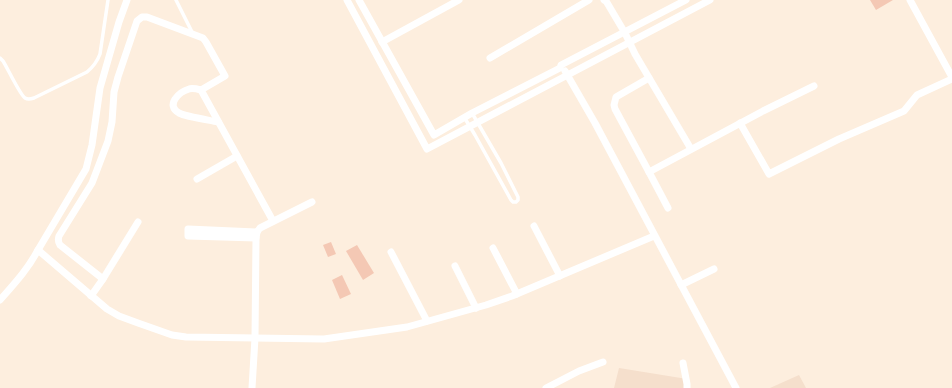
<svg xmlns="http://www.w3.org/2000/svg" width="952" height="388" font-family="Ubuntu,sans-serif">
<rect width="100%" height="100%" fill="#fdeede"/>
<g fill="#f5dfcc">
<polygon points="619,368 687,379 685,388 614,388"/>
<polygon points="799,375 806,388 770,388"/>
</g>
<g fill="#f4c8b4">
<polygon points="870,0 893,0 876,10"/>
<polygon points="331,242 336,254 328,257 323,245"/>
<polygon points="357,245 374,273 363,280 346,251"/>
<polygon points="342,275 351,294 340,299 332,280"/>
</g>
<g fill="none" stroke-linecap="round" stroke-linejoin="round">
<g stroke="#fff" stroke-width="3.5">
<polyline points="176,0 193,34"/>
<path d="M0,58L3,61C7,67 20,95 25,98C28,100 31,99 34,98L87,72C93,67 97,62 100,54L108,0"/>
<polyline points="464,117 475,135 511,200 513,202 516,202 518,200 518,197 501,163 472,113"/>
</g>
<g stroke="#fff" stroke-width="7">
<polyline points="347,0 427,149 710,0"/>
<polyline points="359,0 434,135 472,113 560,68 561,65 686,0"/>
<polyline points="604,0 606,1 625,33 635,54 691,149"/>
<polyline points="910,0 952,77"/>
<polyline points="382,42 459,0"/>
<polyline points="490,58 589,0"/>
<polyline points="565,71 595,123 736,388"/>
<polyline points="649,78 616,97 614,105 615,109 649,172 668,208"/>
<path d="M201,90C197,89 192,88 189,89C179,92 165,105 179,113C187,117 209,120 218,122"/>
<polyline points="740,123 769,174 839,139 904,111 917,95 952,79"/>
<polyline points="649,172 763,111 814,86"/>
<polyline points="197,179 237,156"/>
<polyline points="534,226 560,276"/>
<polyline points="256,238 188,236 188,229 257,232"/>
<polyline points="493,248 517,294"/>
<polyline points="38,250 107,309 119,316 138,323 172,335 186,337 324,339 407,327 486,305 512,296 654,236"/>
<polyline points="391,252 427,321"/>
<polyline points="455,266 476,308"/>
<polyline points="103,279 138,222"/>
<polyline points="681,285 714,269"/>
<path d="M91,296L103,279L60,245C58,242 58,239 59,236L92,183L108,141L112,122L114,92L118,77L137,21L142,17H147L203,38L206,42L225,76L201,90L273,221"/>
<path d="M0,300C14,284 28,269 38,250L86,169L92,145L100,88L119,22L127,0"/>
<polyline points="683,363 687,384 687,388"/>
<polyline points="252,388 255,338 256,238 257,232 260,228 312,202"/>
<polyline points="546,388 579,371 603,362"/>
</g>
</g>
</svg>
